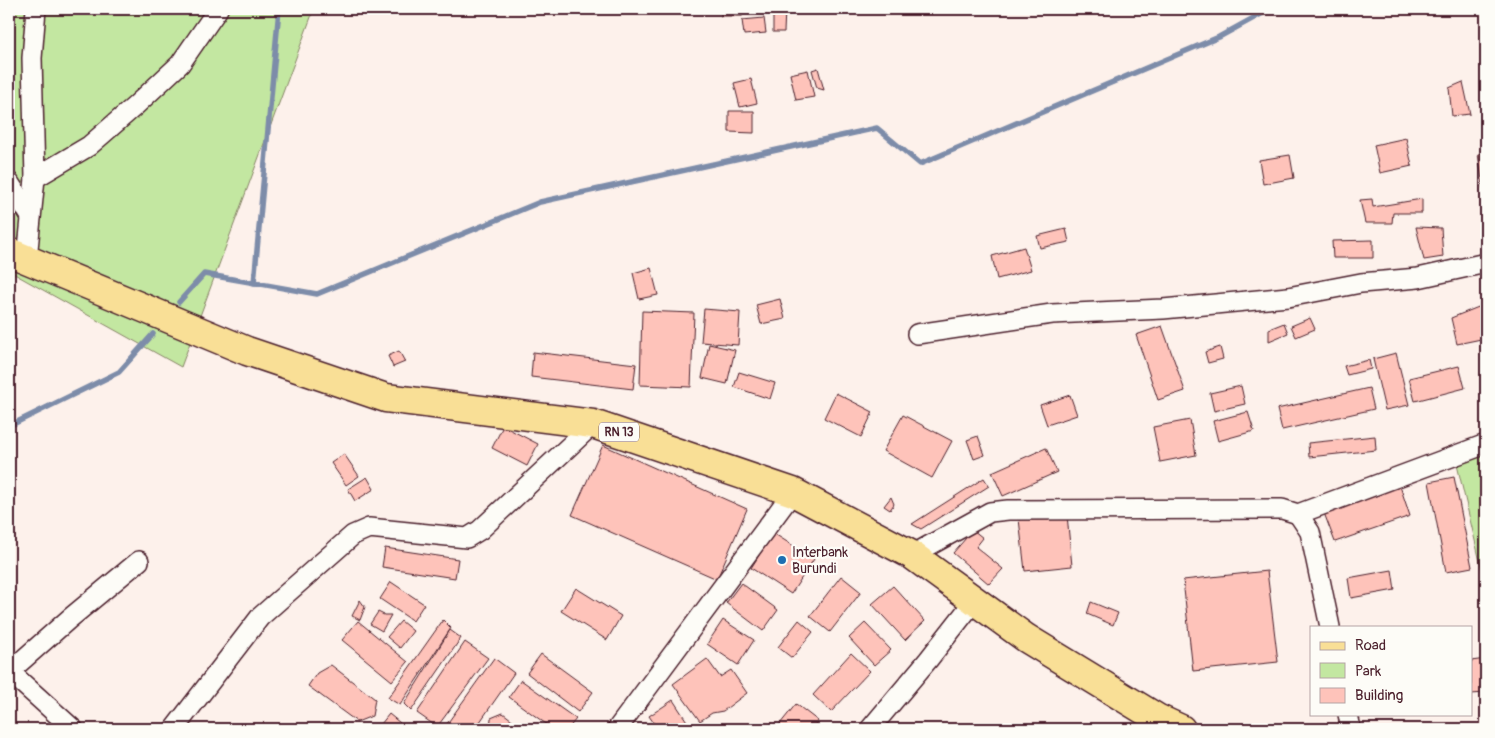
<svg xmlns="http://www.w3.org/2000/svg" width="1495" height="738" font-family="Pangolin,sans-serif">
<rect width="100%" height="100%" fill="#fdf1eb"/>
<filter id="ink" filterUnits="userSpaceOnUse"><feTurbulence type="fractalNoise" baseFrequency=".02" numOctaves="2"/><feDisplacementMap in="SourceGraphic" scale="10" xChannelSelector="R" yChannelSelector="G"/><feConvolveMatrix kernelMatrix="1 2 1 2 8 2 1 2 1" color-interpolation-filters="sRGB"/></filter>
<g filter="url(#ink)">
<g fill="#c3e7a1" stroke="#868366">
<polygon points="9,9 314,9 181,367 9,271"/>
<polygon points="1486,433 1486,587 1454,452"/>
</g>
<g fill="none" stroke-linecap="round" stroke-linejoin="round">
<g stroke="#7d8ca9" stroke-width="5.5">
<polyline points="254,283 279,9"/>
<polyline points="179,302 204,274 317,294 540,202 877,128 920,164 1219,37 1270,9"/>
<polyline points="9,426 119,372 153,334"/>
</g>
</g>
<g fill="#fec3ba" stroke="#4a1f2b">
<rect x="721" y="9" width="21" height="7"/>
<polygon points="773,9 785,9 784,32 773,32"/>
<polygon points="764,18 766,33 744,35 742,20"/>
<polygon points="818,68 824,90 817,88 812,70"/>
<polygon points="808,70 814,97 796,100 790,74"/>
<polygon points="751,79 757,103 740,107 734,83"/>
<polygon points="1463,82 1470,114 1452,116 1449,88"/>
<polygon points="729,111 754,111 754,133 729,132"/>
<polygon points="1406,138 1412,166 1380,173 1374,145"/>
<polygon points="1486,152 1486,193 1484,193 1478,154"/>
<polygon points="1290,155 1294,178 1263,184 1259,160"/>
<polygon points="1372,199 1373,207 1422,199 1422,213 1393,213 1392,223 1365,223 1360,200"/>
<polygon points="1416,227 1441,228 1443,257 1424,260"/>
<polygon points="1066,229 1069,242 1040,248 1037,236"/>
<polygon points="1373,240 1373,258 1333,258 1332,241"/>
<polygon points="1024,247 1031,270 997,279 992,256"/>
<polygon points="651,268 658,295 639,299 633,273"/>
<polygon points="780,299 785,319 761,324 756,305"/>
<polygon points="1486,304 1486,338 1457,344 1451,318"/>
<polygon points="704,309 740,312 738,345 701,342"/>
<polygon points="642,311 694,313 691,387 640,385"/>
<polygon points="1310,318 1315,329 1296,337 1291,326"/>
<polygon points="1284,323 1288,333 1269,341 1269,329"/>
<polygon points="1162,326 1185,391 1158,400 1136,335"/>
<polygon points="709,344 735,350 727,384 702,378"/>
<polygon points="1220,347 1223,359 1208,363 1205,352"/>
<polygon points="399,351 405,362 393,367 388,356"/>
<polygon points="533,352 636,364 633,389 531,377"/>
<polygon points="1396,353 1409,405 1385,410 1373,359"/>
<polygon points="1369,360 1371,369 1347,375 1344,366"/>
<polygon points="1459,366 1465,388 1415,401 1409,378"/>
<polygon points="739,372 775,383 770,399 734,387"/>
<polygon points="1241,386 1245,404 1214,411 1210,393"/>
<polygon points="1369,388 1374,409 1282,430 1277,409"/>
<polygon points="836,393 873,412 861,437 824,418"/>
<polygon points="1070,395 1077,415 1047,425 1040,405"/>
<polygon points="1248,412 1254,431 1218,441 1213,421"/>
<polygon points="903,415 952,441 932,478 883,451"/>
<polygon points="1190,420 1196,455 1160,462 1153,427"/>
<polygon points="503,426 538,444 527,466 492,448"/>
<polygon points="978,436 985,455 974,459 967,440"/>
<polygon points="1375,436 1376,450 1309,457 1308,443"/>
<polygon points="603,445 747,509 717,579 572,515"/>
<polygon points="1046,448 1057,472 1003,496 992,472"/>
<polygon points="344,454 359,476 346,485 331,463"/>
<polygon points="367,477 374,489 355,501 348,489"/>
<polygon points="1454,477 1472,567 1446,572 1429,482"/>
<polygon points="984,478 989,486 921,529 912,524"/>
<polygon points="1400,486 1410,516 1335,542 1324,513"/>
<polygon points="891,497 894,504 890,510 884,506"/>
<polygon points="1067,515 1072,566 1025,571 1019,519"/>
<polygon points="973,530 983,538 976,547 1003,569 989,584 953,553"/>
<polygon points="773,533 814,559 791,594 751,568"/>
<polygon points="385,548 458,559 455,578 382,567"/>
<polygon points="1392,570 1395,590 1351,598 1348,578"/>
<polygon points="1267,571 1278,662 1193,671 1183,580"/>
<polygon points="841,576 861,592 830,632 810,616"/>
<polygon points="391,582 424,604 413,621 380,599"/>
<polygon points="741,583 778,610 763,631 726,603"/>
<polygon points="893,586 925,621 905,640 872,604"/>
<polygon points="576,588 621,616 607,640 561,611"/>
<polygon points="360,600 365,607 360,620 352,616"/>
<polygon points="1091,602 1118,613 1113,625 1087,614"/>
<polygon points="378,612 384,615 391,615 382,631 370,624"/>
<polygon points="443,620 451,628 400,705 388,698"/>
<polygon points="723,620 754,640 738,665 707,644"/>
<polygon points="799,620 813,632 792,658 778,647"/>
<polygon points="358,621 408,662 392,681 342,640"/>
<polygon points="401,621 413,631 400,648 387,637"/>
<polygon points="865,623 891,650 874,665 849,638"/>
<polygon points="450,630 461,638 411,711 404,704"/>
<polygon points="465,642 488,658 437,727 417,713"/>
<polygon points="851,653 870,671 831,712 813,695"/>
<polygon points="541,654 593,692 578,712 527,673"/>
<polygon points="494,658 514,673 475,729 446,729 444,728"/>
<polygon points="707,659 720,677 731,670 747,693 723,711 712,713 700,721 673,684"/>
<polygon points="1486,659 1486,693 1471,694 1471,661"/>
<polygon points="331,665 375,699 372,716 357,722 308,686 317,673"/>
<polygon points="521,680 576,719 568,729 553,729 509,697"/>
<polygon points="673,700 692,729 658,729 649,716"/>
<polygon points="796,704 818,721 812,729 776,729"/>
<polygon points="503,713 524,729 490,729 491,718"/>
<polygon points="389,714 400,723 396,729 377,729"/>
</g>
<g fill="none" stroke-linecap="round" stroke-linejoin="round">
<defs>
<g id="minor">
<polyline points="35,178 32,58 36,9"/>
<polyline points="9,182 31,217"/>
<polyline points="27,259 35,178 89,146 135,106 180,64 218,9"/>
<polyline points="917,334 1052,314 1163,309 1288,297 1361,283 1418,278 1486,263"/>
<polyline points="1298,514 1310,532 1330,627"/>
<polyline points="912,555 990,512 1008,510 1282,509 1298,514 1486,444"/>
<polyline points="9,672 69,619 139,561"/>
<polyline points="10,672 73,729"/>
<polyline points="1348,714 1351,729"/>
<polyline points="174,729 260,617 353,535 369,528 467,538 480,530 593,424"/>
<polyline points="617,729 793,492"/>
<polyline points="870,729 928,660 975,600"/>
</g>
<polyline id="primary" points="9,252 247,351 386,398 593,424 793,492 912,555 1026,638 1157,718 1181,729"/>
</defs>
<use href="#minor" stroke="#4a1f2b" stroke-width="22"/>
<use href="#primary" stroke="#4a1f2b" stroke-width="31"/>
<use href="#minor" stroke="#fdfcf7" stroke-width="19"/>
<use href="#primary" stroke="#f9df96" stroke-width="28"/>
</g>
</g>
<circle fill="#1f6fb2" stroke="#fdfcf7" stroke-width="2" cx="782" cy="560" r="5"/>
<g text-anchor="middle" stroke-width="4.5" stroke-linejoin="round" paint-order="stroke">
<rect fill="#fdfcf7" stroke="#806168" stroke-width="1" x="599" y="422.5" width="40" height="19" rx="4"/>
<g font-size="12" font-weight="bold" fill="#4a1f2b">
<text x="619" y="436">RN 13</text>
</g>
<g font-size="14" fill="#4a1f2b" stroke="#fdfcf7" text-anchor="start">
<text x="792" y="557">Interbank<tspan x="792" dy="16">Burundi</tspan></text>
</g>
</g>
<rect width="1495" height="738" fill="none" stroke="#fdfcf7" stroke-width="30"/>
<rect x="15" y="15" width="1465" height="708" fill="none" stroke="#4a1f2b" stroke-width="2" filter="url(#ink)"/>
<rect x="1310" y="626" width="162" height="90" fill="#fdfcf7" stroke="#b5a4a5"/>
<rect x="1320" y="642" width="25" height="8" fill="#f9df96" stroke="#b5a4a5"/>
<text x="1355" y="650" font-size="15" fill="#4a1f2b">Road</text>
<rect x="1320" y="663" width="25" height="15" fill="#c3e7a1" stroke="#b5a4a5"/>
<text x="1355" y="676" font-size="15" fill="#4a1f2b">Park</text>
<rect x="1320" y="688" width="25" height="15" fill="#fec3ba" stroke="#b5a4a5"/>
<text x="1355" y="700" font-size="15" fill="#4a1f2b">Building</text>
</svg>
